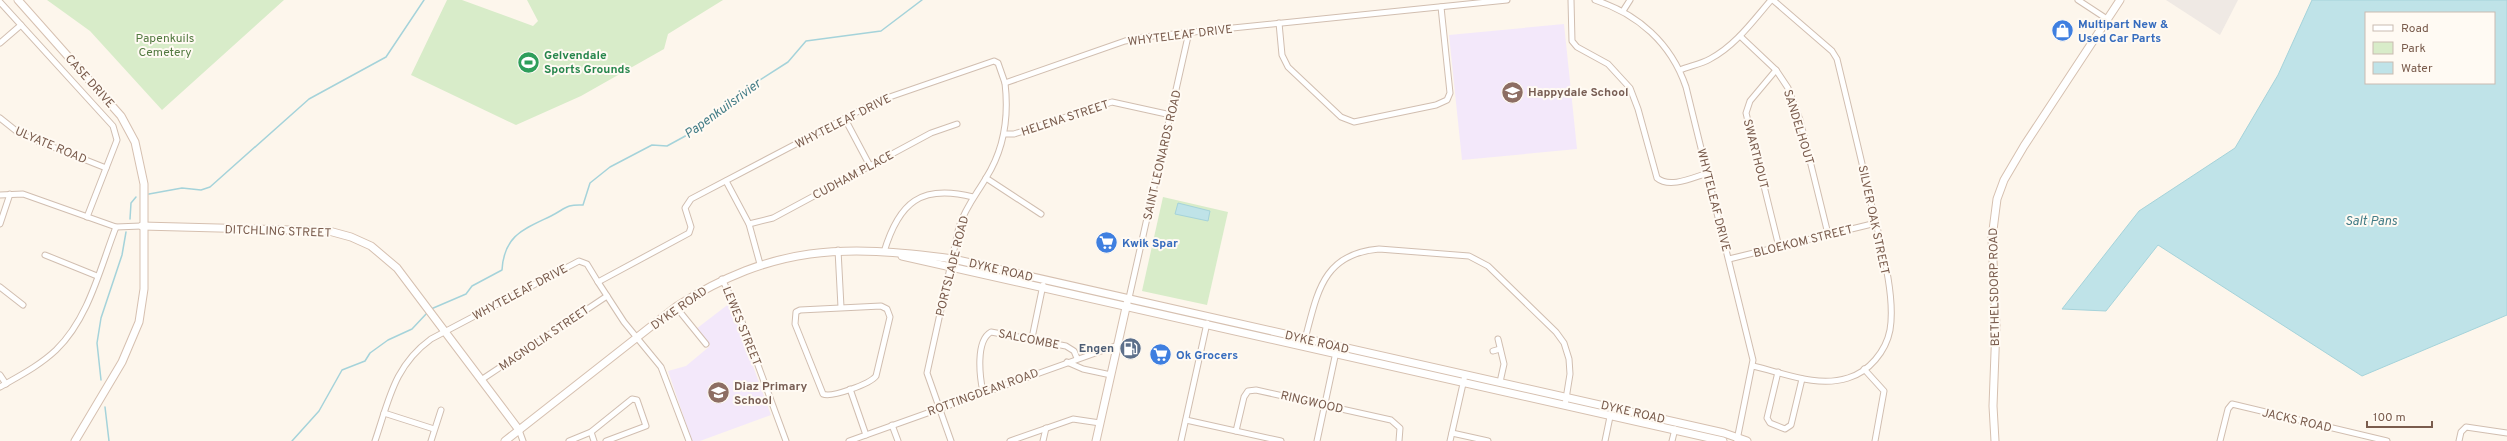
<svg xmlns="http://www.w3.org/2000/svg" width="2507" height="441" font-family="Overpass,sans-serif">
<rect width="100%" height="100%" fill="#fdf6ec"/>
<polygon fill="#efe9e4" points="2166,0 2238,0 2220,35"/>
<g fill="#f3e8fa">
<polygon points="1564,24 1577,149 1462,160 1449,35"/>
<polygon points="730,303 771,415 700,441 692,441 668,371 686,366 710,346 696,329"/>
</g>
<g fill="#d8ecc9">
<polygon points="47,0 284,0 162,110 90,31"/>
<polygon points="447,0 462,0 533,26 538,21 527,0 723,0 668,34 664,49 581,96 516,125 411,75"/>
<polygon points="1163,197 1228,212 1207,305 1142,291"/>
</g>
<g fill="#bfe3e8" stroke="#a5d3da" fill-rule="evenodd">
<path d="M2312,0H2507V315L2362,376L2158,245L2106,311L2062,309L2139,211L2235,148L2278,75ZM2366,13H2494V83H2366Z"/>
<polygon points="1178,203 1210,211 1208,221 1175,214"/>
</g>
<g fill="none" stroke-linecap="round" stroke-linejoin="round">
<g stroke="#a5d3da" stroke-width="1.5">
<polyline points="149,194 182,188 201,190 210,187 309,99 386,57 424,0"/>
<polyline points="130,219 131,203 136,197"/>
<path d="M431,309L466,294L472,286L502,270C504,235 524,229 551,216C565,209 566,204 583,205L590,183L610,167L652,145L667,146L700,128L735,96L788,62L806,41L881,31L922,0"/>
<polyline points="101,380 97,343 101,318 122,255 126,232"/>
<polyline points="105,407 109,441"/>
<polyline points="292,441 319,411 342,370 365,361 370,353 388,340 412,329 427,313"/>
</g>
<defs>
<g id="street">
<path d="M1571,0L1572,41L1577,47L1608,64L1630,88L1638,109L1657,178C1670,189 1694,177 1708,173"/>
<path d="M1595,0C1638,14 1671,43 1686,87L1753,360L1737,440"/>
<polyline points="2078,0 2107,19"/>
<polyline points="0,2 113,126 117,140 87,217"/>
<polyline points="1623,11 1630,0"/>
<polyline points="1279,23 1282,55 1288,67 1341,117 1354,122 1436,105 1447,100 1450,93 1441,7"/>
<polyline points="1740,36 1776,70 1788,88 1800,120 1828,234"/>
<polyline points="0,43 21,25"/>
<path d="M1680,70C1690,66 1701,64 1710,59C1735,46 1753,21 1771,0"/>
<polyline points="1776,70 1750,101 1746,113 1779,247"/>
<polyline points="0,118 20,134 106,168"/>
<polyline points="845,119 870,166"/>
<polyline points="1005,134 1014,134 1112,102 1171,115"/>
<polyline points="986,178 1041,214"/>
<polyline points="726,181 749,224 760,264"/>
<polyline points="0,195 23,194 116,227 141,226"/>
<polyline points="0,224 10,194"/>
<polyline points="749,224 773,218 931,133 957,124"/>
<polyline points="838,250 841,307"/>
<path d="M884,252C899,202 921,184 973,197"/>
<polyline points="45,255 97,276"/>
<polyline points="1729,259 1876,223"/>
<polyline points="722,279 738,311 786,441"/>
<polyline points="598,282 624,322 661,367 689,441"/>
<polyline points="0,287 23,305"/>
<polyline points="1129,298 1189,32"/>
<path d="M881,306L887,309L890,317L876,376C870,384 831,398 823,394L795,324L796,312L800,310Z"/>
<polyline points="676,307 706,344"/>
<polyline points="1032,338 1043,285"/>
<polyline points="1498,339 1504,364 1500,382"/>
<path d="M1303,346C1317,298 1319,254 1379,249L1469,256L1488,266L1556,332L1564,343L1569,359L1570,374L1565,405"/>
<polyline points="1493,351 1500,349"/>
<polyline points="1067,362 1083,369 1111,375"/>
<path d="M1753,366C1784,373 1817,388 1848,378C1869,372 1886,351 1890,330C1896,295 1880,241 1872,207C1861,158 1849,109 1837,59L1832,51L1773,0"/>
<polyline points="1864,369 1884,391 1875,441"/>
<polyline points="1778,372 1767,418 1770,423 1785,429 1791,425 1802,379"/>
<polyline points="0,375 6,384"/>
<polyline points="481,380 607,296"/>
<path d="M0,387C19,376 39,366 56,350C89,318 100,268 116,227"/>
<polyline points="850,389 866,435"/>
<path d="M983,392C980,378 975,341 991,332L1066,346L1074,351L1077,358"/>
<polyline points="384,413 434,429"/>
<polyline points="1186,420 1281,441"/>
<polyline points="892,425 898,441"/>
<polyline points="519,430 523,441"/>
<polyline points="1236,431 1244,397 1248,391 1256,390 1391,420 1400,428 1399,441"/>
<polyline points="591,432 594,441"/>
<polyline points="1452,433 1488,441"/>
<path d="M375,441C389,400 394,366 431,339L579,261L587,264L598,282L689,233L691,227L685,208L691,199L878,101L994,61L998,63L1005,83L1125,41L1144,37L1507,0"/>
<polyline points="431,441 441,410"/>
<polyline points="569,441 591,432 632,399 637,400 646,426 606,441"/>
<polyline points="849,441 1118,345"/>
<path d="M951,441L927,373L959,227C965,208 976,195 986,178C1005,148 1009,117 1005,83"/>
<polyline points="1010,441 1073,419 1100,423"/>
<polyline points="1043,441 1046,428"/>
<polyline points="1181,441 1207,323"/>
<polyline points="1317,441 1336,352"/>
<polyline points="1450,441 1465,375"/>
<polyline points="1605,441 1612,407"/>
<polyline points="1672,441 1675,429"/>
<polyline points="2220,441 2228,409 2232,404 2387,441"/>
<polyline points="2459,441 2461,432 2466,427 2507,433"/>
</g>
<g id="secondary">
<polyline points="18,0 121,116 135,142 144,184 144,289 139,322 122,362 75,441"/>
<polyline points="142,226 329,231 351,237 371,246 397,268 519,430"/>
<polyline points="902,256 1723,441"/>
<path d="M505,441L677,306C774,245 842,244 953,259L1724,433L1747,441"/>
<polyline points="1096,441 1127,303"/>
<polyline points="1995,441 1993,406 1996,326 1992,238 1997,199 2004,180 2024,146 2120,0"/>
</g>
</defs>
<use href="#street" stroke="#d1beb0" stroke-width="7"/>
<use href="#secondary" stroke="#d6c0b0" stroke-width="9"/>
<use href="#street" stroke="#fff" stroke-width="5"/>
<use href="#secondary" stroke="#fff" stroke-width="7"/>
</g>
<defs>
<symbol id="shop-disc" viewBox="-11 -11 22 22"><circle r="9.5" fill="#3f7fe0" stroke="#fffaf3"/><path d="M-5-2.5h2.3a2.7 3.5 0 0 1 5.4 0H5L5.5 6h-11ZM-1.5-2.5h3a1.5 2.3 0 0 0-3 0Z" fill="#fff"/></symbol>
<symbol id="stadium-disc" viewBox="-11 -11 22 22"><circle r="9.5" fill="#2e9e5b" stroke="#fffaf3"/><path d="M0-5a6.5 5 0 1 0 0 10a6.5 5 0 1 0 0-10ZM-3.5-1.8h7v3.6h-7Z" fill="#fff"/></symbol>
<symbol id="school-disc" viewBox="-11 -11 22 22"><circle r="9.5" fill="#8d6e63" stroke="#fffaf3"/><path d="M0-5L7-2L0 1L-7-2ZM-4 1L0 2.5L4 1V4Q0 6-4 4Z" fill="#fff"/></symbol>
<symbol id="supermarket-disc" viewBox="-11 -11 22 22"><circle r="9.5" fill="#3f7fe0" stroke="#fffaf3"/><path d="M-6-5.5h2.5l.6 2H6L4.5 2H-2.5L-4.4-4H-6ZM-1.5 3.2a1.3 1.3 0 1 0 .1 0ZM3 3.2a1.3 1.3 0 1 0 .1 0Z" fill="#fff"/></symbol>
<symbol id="fuel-disc" viewBox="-11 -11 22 22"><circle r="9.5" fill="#5c6f8a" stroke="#fffaf3"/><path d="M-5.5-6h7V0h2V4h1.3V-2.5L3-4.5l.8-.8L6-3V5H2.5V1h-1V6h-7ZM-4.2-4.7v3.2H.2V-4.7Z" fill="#fff"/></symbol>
</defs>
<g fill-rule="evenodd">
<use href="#shop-disc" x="2050" y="18" width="25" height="25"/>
<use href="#stadium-disc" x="516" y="50" width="25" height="25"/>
<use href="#school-disc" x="1500" y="80" width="25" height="25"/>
<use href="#supermarket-disc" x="1094" y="230" width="25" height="25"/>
<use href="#fuel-disc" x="1118" y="336" width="25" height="25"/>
<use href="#supermarket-disc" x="1148" y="342" width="25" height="25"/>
<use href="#school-disc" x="706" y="380" width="25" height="25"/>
</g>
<g text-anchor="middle" stroke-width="4" stroke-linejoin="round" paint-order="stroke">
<g font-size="12" font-weight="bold" fill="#366cbe" stroke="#fffaf3" text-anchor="start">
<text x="2078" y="28">Multipart New &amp;<tspan x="2078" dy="14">Used Car Parts</tspan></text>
<text x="1122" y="247">Kwik Spar</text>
<text x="1176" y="359">Ok Grocers</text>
</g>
<g font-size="12" fill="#7a5c4d" stroke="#fffaf3">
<text transform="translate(1180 35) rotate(-7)" y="4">WHYTELEAF DRIVE</text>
<text transform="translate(90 81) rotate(48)" y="4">CASE DRIVE</text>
<text transform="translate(1065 118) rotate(-18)" y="4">HELENA STREET</text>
<text transform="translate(843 121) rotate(-27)" y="4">WHYTELEAF DRIVE</text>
<text transform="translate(1799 127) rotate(73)" y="4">SANDELHOUT</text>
<text transform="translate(51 145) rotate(23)" y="4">ULYATE ROAD</text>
<text transform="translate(1756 154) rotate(76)" y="4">SWARTHOUT</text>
<text transform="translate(1162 155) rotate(-77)" y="4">SAINT LEONARDS ROAD</text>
<text transform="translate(853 175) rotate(-28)" y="4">CUDHAM PLACE</text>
<text transform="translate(1714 200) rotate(76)" y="4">WHYTELEAF DRIVE</text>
<text transform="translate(1874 220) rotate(78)" y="4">SILVER OAK STREET</text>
<text transform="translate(278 231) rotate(2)" y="4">DITCHLING STREET</text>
<text transform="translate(1803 241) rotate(-14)" y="4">BLOEKOM STREET</text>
<text transform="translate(952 266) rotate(-76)" y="4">PORTSLADE ROAD</text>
<text transform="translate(1001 270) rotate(13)" y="4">DYKE ROAD</text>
<text transform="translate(1994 287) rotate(-91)" y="4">BETHELSDORP ROAD</text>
<text transform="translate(520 292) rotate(-28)" y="4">WHYTELEAF DRIVE</text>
<text transform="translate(679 308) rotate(-35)" y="4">DYKE ROAD</text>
<text transform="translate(742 326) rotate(68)" y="4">LEWES STREET</text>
<text transform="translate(544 338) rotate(-34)" y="4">MAGNOLIA STREET</text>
<text transform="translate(1029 339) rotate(11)" y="4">SALCOMBE</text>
<text transform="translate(1317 342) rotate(13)" y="4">DYKE ROAD</text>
<text transform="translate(983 392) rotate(-20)" y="4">ROTTINGDEAN ROAD</text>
<text transform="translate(1312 402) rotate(13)" y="4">RINGWOOD</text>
<text transform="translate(1633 412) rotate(13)" y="4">DYKE ROAD</text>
<text transform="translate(2297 420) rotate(13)" y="4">JACKS ROAD</text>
</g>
<g font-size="12" fill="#537a41" stroke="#fffaf3">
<text x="165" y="42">Papenkuils<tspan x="165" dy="14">Cemetery</tspan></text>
</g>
<g font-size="12" font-weight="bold" fill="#27864d" stroke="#fffaf3" text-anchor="start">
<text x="544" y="59">Gelvendale<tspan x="544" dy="14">Sports Grounds</tspan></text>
</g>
<g font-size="12" font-weight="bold" fill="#785e54" stroke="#fffaf3" text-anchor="start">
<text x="1528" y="96">Happydale School</text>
<text x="734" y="390">Diaz Primary<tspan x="734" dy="14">School</tspan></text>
</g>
<g font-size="12" font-weight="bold" fill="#4e5e75" stroke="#fffaf3" text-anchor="end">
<text x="1114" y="352">Engen</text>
</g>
<g font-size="13" font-style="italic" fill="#437c86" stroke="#fffaf3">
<text transform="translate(722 108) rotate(-36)" y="5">Papenkuilsrivier</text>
<text x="2371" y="225">Salt Pans</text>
</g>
</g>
<rect x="2365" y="12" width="130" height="72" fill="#fffaf3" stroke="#cabbb1"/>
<rect x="2373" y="25" width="20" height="6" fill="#ffffff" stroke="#cabbb1"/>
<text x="2401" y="32" font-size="12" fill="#7a5c4d">Road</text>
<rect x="2373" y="42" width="20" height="12" fill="#d8ecc9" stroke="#cabbb1"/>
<text x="2401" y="52" font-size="12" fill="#7a5c4d">Park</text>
<rect x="2373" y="62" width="20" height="12" fill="#bfe3e8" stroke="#cabbb1"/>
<text x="2401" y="72" font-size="12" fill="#7a5c4d">Water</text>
<path d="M2367 421v6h65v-6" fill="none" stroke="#7a5c4d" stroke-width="2"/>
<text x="2373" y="421" font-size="12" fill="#7a5c4d" stroke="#fffaf3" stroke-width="3" paint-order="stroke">100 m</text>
</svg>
